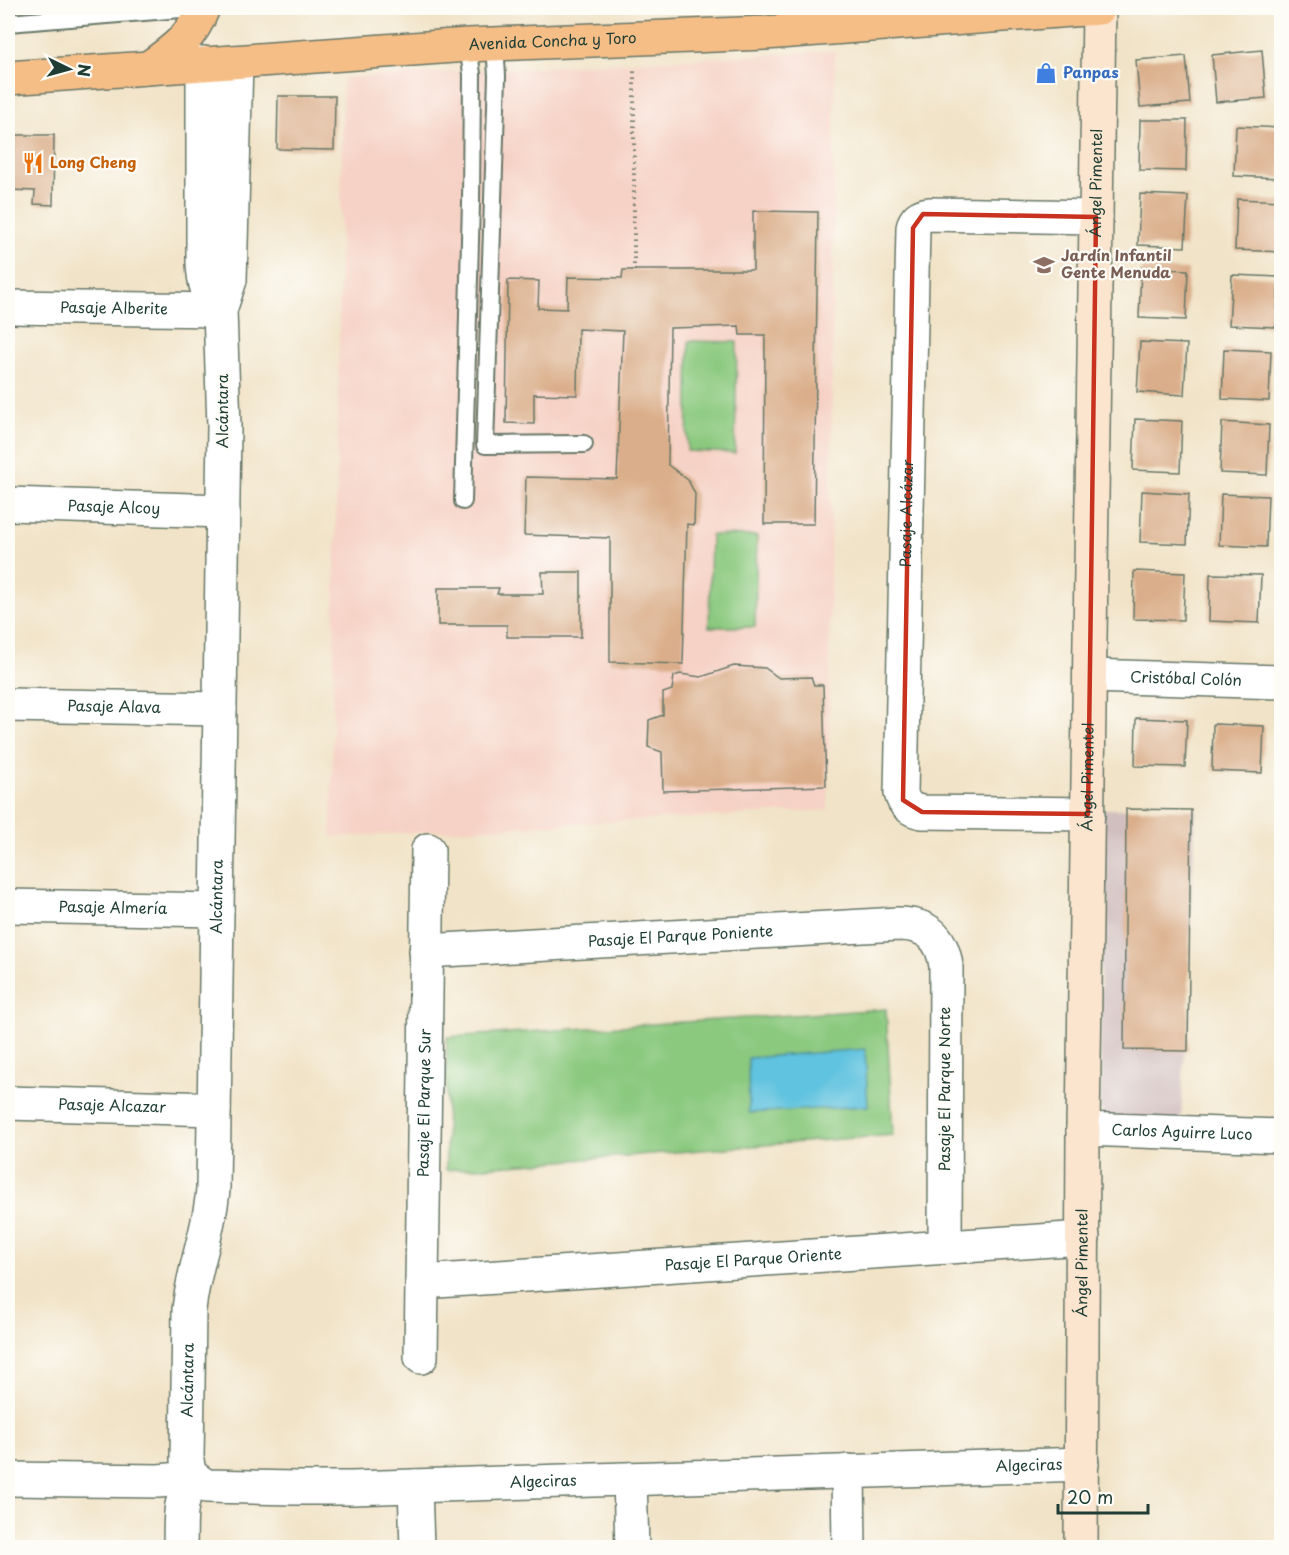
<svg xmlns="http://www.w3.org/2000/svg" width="1289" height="1555" font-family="'Playpen Sans',sans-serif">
<rect width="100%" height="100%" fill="#fdfcf7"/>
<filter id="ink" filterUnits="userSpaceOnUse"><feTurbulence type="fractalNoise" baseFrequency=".0167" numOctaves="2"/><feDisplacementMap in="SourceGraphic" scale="12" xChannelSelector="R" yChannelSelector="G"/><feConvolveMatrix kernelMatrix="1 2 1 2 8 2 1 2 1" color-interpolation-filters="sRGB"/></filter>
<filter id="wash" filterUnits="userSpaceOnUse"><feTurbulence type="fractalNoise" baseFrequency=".008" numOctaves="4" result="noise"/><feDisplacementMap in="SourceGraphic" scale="24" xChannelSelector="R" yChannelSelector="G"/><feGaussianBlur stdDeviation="1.35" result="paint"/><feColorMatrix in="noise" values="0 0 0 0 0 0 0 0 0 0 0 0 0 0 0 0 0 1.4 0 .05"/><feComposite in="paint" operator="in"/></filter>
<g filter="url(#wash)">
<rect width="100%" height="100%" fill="#f1e3c7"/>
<polygon fill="#f6d1c5" points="835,51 828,810 331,837 343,78"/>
<polygon fill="#d1bfbf" points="1102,809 1196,810 1181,1121 1111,1120 1100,1109"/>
<g fill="#8bc97f" stroke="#55835a" stroke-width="1.5">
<polygon points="689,341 737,342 735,453 687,451"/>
<polygon points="711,535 757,536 755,627 709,627"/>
<polygon points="886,1009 893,1135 446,1170 447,1037"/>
</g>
<polygon fill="#61c3df" stroke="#40808a" stroke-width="1.5" points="865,1049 868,1106 749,1113 748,1058"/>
<g id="blocks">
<g fill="#daae8a">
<polygon points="1262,50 1266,98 1216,102 1212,55"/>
<polygon points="1186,56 1190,103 1140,107 1136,60"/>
<polygon points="278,96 335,96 334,150 277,149"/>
<polygon points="1140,120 1187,120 1186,171 1139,170"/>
<polygon points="1236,126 1282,128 1281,178 1234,176"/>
<polygon points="12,135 54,135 53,205 34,204 35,191 11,190"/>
<polygon points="1140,194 1188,196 1185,247 1138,245"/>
<polygon points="1237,199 1282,201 1282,252 1235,250"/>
<polygon points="753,211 818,212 814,524 764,524 765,335 740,335 739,326 670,328 668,465 688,480 695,494 694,525 687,524 683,664 610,662 610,538 524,535 526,477 617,479 623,331 578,329 577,395 534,394 534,424 506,423 508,280 539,281 538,308 567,309 568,277 622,278 623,270 753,270"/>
<polygon points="1141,268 1188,270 1186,320 1139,318"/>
<polygon points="1232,275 1279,277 1276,327 1229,325"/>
<polygon points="1140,342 1187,344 1184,395 1137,392"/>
<polygon points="1224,349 1271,351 1269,401 1222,399"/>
<polygon points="1135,419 1182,421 1180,472 1133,470"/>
<polygon points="1222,422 1269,425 1267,475 1220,473"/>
<polygon points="1142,491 1189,494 1187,544 1140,542"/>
<polygon points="1221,494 1268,496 1266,547 1219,545"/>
<polygon points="1134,571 1185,573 1183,620 1133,619"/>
<polygon points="542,572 581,572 581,637 507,637 507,625 438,625 438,588 499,588 497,594 543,594"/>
<polygon points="1210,574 1261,575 1259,623 1209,621"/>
<polygon points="734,666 765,668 779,678 811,677 814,685 823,685 826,786 663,791 662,752 648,747 649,720 663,715 663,693 672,690 674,676 680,674 701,677"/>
<polygon points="1136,718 1187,720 1185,767 1135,766"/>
<polygon points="1213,724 1264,726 1262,773 1212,771"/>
<polygon points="1126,809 1191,810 1188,1051 1124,1050"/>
</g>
</g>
</g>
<g filter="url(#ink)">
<use href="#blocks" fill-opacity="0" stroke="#687767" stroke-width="1.5"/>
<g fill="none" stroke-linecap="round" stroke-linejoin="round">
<defs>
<g id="lane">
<polyline points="8,23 193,8"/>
<polyline points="495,43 497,76 485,445 584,444"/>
<polyline points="463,501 471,203 472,74 468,45"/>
</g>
<g id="street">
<path d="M203,63V263C204,282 207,296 220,310"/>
<path id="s1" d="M8,307L220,310"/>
<path id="s2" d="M8,504L223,511"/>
<path id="s3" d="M1090,676L1282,682"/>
<path id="s4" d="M8,705L220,709"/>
<path id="s5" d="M1088,814L922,812C910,810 904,805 901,793L913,228C915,218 920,215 930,214L1096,217"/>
<path id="s6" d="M8,906L217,910"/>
<path id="s7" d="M426,951L898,924C927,924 942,937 946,966L945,1247"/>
<path id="s8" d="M8,1103L214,1109"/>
<path id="s9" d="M1083,1129L1282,1136"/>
<path id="s10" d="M422,1282L1083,1238"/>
<path id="s11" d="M421,1357L428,850"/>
<polyline points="848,1471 849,1548"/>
<path id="s12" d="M194,1478L189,1473L187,1460L189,1310C193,1269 210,1230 213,1189L224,426L220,310L230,280L236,62"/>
<path id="s13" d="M8,1479L158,1481L194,1478L206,1486L295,1488H352L1082,1464"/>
<polyline points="630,1479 632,1548"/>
<polyline points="415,1486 417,1548"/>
<path d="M180,1548C181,1521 177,1501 194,1478"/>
</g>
<g id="secondary">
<path id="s14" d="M1081,1548L1083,1129L1099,8"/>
</g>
<g id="primary">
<path d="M150,67C176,48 191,38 203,8"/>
<path id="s15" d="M8,78L468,45L765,33L1099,8"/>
</g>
</defs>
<use href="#lane" stroke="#687767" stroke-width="20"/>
<use href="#street" stroke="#687767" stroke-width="36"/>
<use href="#secondary" stroke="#687767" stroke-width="36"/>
<use href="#primary" stroke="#687767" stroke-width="36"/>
<polyline stroke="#687767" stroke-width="4" stroke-dasharray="1.5 4.5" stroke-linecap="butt" points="634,271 634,69"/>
<use href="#lane" stroke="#fff" stroke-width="16"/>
<use href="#street" stroke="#fff" stroke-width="33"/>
<use href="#secondary" stroke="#fbe5cf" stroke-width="33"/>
<use href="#primary" stroke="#f6be87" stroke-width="33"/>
</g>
</g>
<path fill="none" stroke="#c8321e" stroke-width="4.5" stroke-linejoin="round" d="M923,214L1096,217L1088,814L922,812L903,800L913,228Z"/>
<defs>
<symbol id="shop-bare" viewBox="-9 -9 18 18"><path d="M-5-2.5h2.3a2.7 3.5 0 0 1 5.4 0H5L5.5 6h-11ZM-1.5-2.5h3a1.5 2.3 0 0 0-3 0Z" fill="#3f7fe0" stroke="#fdfcf7" stroke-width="2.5" paint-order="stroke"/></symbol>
<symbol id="restaurant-bare" viewBox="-9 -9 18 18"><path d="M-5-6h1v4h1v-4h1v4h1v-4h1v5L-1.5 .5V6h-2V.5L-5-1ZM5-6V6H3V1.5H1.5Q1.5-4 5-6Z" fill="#e8710a" stroke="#fdfcf7" stroke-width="2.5" paint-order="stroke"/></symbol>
<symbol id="school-bare" viewBox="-9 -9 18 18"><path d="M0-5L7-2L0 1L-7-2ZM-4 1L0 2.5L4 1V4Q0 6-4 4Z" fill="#8d6e63" stroke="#fdfcf7" stroke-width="2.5" paint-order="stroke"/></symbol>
</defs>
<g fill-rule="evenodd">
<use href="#shop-bare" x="1031" y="58" width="30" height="30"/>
<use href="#restaurant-bare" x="18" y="148" width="30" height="30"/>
<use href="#school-bare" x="1029" y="250" width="30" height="30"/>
</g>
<g text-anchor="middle" stroke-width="4.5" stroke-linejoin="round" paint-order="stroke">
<g font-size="15" fill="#1f3d34" stroke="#fdfcf7">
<text dy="5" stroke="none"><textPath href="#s15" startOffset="546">Avenida Concha y Toro</textPath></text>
<text dy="5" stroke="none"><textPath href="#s14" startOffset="1365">Ángel Pimentel</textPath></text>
<text dy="5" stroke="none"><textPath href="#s1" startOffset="106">Pasaje Alberite</textPath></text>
<text transform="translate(223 411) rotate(-90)" y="5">Alcántara</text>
<text dy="5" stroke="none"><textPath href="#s2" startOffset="106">Pasaje Alcoy</textPath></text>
<text dy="5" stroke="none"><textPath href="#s5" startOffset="476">Pasaje Alcázar</textPath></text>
<text dy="5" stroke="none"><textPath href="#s3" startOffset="96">Cristóbal Colón</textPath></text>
<text dy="5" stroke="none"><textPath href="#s4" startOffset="106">Pasaje Alava</textPath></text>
<text dy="5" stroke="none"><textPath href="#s14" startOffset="771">Ángel Pimentel</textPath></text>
<text dy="5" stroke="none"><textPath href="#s12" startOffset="586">Alcántara</textPath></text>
<text dy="5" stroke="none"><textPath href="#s6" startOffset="105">Pasaje Almería</textPath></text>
<text dy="5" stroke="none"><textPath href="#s7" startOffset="255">Pasaje El Parque Poniente</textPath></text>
<text transform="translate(945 1089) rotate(-90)" y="5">Pasaje El Parque Norte</text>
<text dy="5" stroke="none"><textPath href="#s11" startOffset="254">Pasaje El Parque Sur</textPath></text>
<text dy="5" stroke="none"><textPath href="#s8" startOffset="104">Pasaje Alcazar</textPath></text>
<text dy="5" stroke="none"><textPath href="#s9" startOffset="99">Carlos Aguirre Luco</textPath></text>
<text dy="5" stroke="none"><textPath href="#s10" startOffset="332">Pasaje El Parque Oriente</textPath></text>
<text dy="5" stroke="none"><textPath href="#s14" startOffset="285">Ángel Pimentel</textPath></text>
<text dy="5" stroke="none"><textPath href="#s12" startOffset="100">Alcántara</textPath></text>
<text dy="5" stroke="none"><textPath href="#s13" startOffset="1024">Algeciras</textPath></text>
<text dy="5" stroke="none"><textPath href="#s13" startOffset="538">Algeciras</textPath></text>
</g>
<g font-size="15" font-weight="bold" fill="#366cbe" stroke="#fdfcf7" text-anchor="start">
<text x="1063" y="78">Panpas</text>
</g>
<g font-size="15" font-weight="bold" fill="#c56008" stroke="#fdfcf7" text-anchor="start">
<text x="50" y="168">Long Cheng</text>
</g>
<g font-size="15" font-weight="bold" fill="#785e54" stroke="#fdfcf7" text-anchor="start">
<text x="1061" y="261">Jardín Infantil<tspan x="1061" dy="17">Gente Menuda</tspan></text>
</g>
</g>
<rect width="1289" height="1555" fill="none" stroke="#fdfcf7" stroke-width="30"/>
<g transform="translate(69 69) rotate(95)" stroke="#fdfcf7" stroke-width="4.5" paint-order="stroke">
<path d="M0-4.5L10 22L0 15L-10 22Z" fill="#1f3d34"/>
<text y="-9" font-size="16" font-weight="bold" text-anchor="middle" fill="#1f3d34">N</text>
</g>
<path d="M1058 1504v9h90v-9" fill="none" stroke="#1f3d34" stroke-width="3"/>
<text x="1067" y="1504" font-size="18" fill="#1f3d34" stroke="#fdfcf7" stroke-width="4.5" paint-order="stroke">20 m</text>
</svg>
